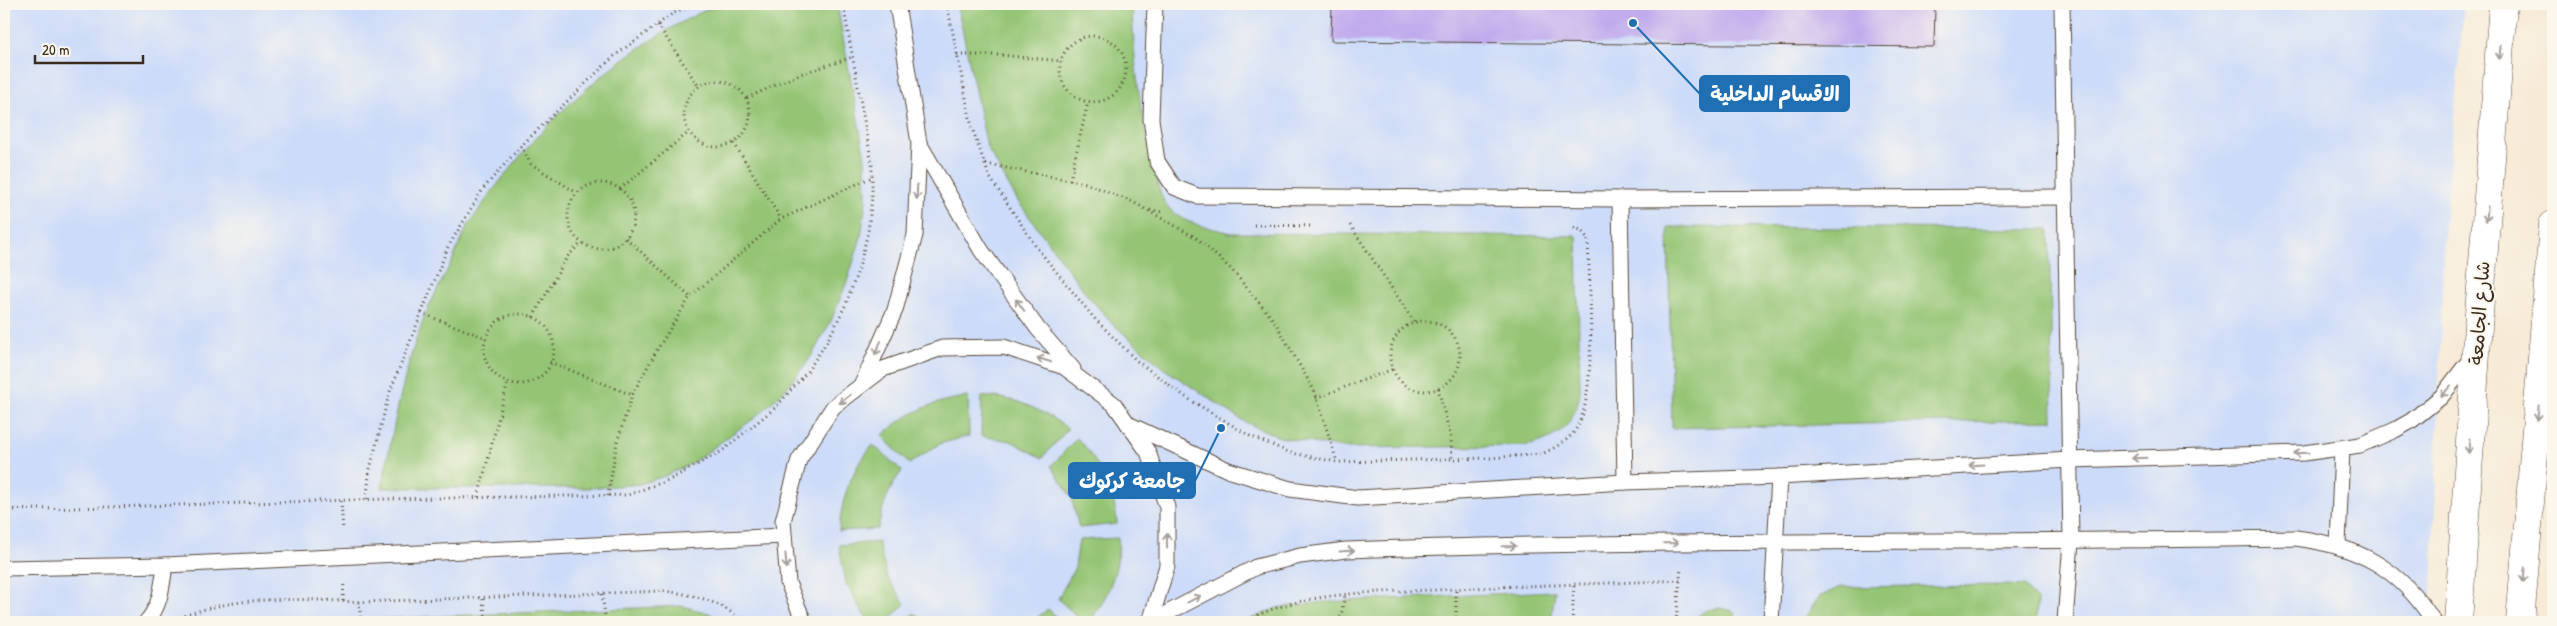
<svg xmlns="http://www.w3.org/2000/svg" width="2557" height="626" font-family="'Patrick Hand','Playpen Sans Arabic',sans-serif">
<rect width="100%" height="100%" fill="#fbf7ec"/>
<filter id="ink" filterUnits="userSpaceOnUse"><feTurbulence type="fractalNoise" baseFrequency=".02" numOctaves="2"/><feDisplacementMap in="SourceGraphic" scale="10" xChannelSelector="R" yChannelSelector="G"/><feConvolveMatrix kernelMatrix="1 2 1 2 8 2 1 2 1" color-interpolation-filters="sRGB"/></filter>
<filter id="wash" filterUnits="userSpaceOnUse"><feTurbulence type="fractalNoise" baseFrequency=".0096" numOctaves="4" result="noise"/><feDisplacementMap in="SourceGraphic" scale="20" xChannelSelector="R" yChannelSelector="G"/><feGaussianBlur stdDeviation="1.12" result="paint"/><feColorMatrix in="noise" values="0 0 0 0 0 0 0 0 0 0 0 0 0 0 0 0 0 1.4 0 .05"/><feComposite in="paint" operator="in"/></filter>
<g filter="url(#wash)">
<rect width="100%" height="100%" fill="#f7ead6"/>
<polygon fill="#ccdbf9" points="4,4 2464,4 2444,233 2431,622 4,622"/>
<g fill="#94c575" stroke="#68784a">
<path d="M719,4H837L865,158L866,200L861,237L848,279L831,321L809,360L784,391L756,417L692,463L665,476L640,484L591,488H382C393,430 403,371 425,315C433,297 443,279 452,261C458,248 463,232 472,220C533,129 617,48 719,4Z"/>
<path d="M957,4H1132C1133,59 1140,114 1154,168C1157,181 1159,196 1168,207C1182,225 1210,227 1231,233L1577,236L1580,393C1575,426 1557,439 1526,446L1343,448L1279,437L1245,422L1163,368L1114,325L1087,295L1017,200L987,147Z"/>
<polygon points="1668,227 2049,229 2053,420 1672,428"/>
<path d="M968,397L969,436L939,444L909,464L882,436C906,413 935,400 968,397Z"/>
<path d="M982,397C1012,395 1045,411 1068,429L1042,458L1011,441L981,436Z"/>
<path d="M1077,438C1099,462 1115,491 1117,524L1079,528L1071,496L1051,466Z"/>
<path d="M873,445L902,471C888,489 882,507 878,529L839,531C841,500 851,469 873,445Z"/>
<path d="M1118,538C1121,567 1107,600 1089,622H1083L1058,599L1075,567L1079,540Z"/>
<polygon points="878,542 887,577 905,604 886,622 868,622 846,583 839,545"/>
<polygon points="2007,585 2024,586 2037,600 2036,622 1802,622 1819,597 1840,587"/>
<polygon points="1555,591 1551,622 1244,622 1277,608 1324,602"/>
<polygon points="682,606 708,613 727,622 378,622 378,619"/>
<path d="M1719,608L1733,611L1738,622H1694C1699,612 1708,609 1719,608Z"/>
<polygon points="1048,609 1062,622 1032,622"/>
<polygon points="914,613 927,622 905,622"/>
</g>
<g id="blocks">
<polygon fill="#c1abed" points="1332,4 1935,4 1934,47 1331,41"/>
</g>
</g>
<g filter="url(#ink)">
<use href="#blocks" fill-opacity="0" stroke="#57473a" stroke-width="1"/>
<g fill="none" stroke-linecap="round" stroke-linejoin="round">
<defs>
<g id="lane">
<polyline points="1155,4 1151,119 1157,161 1174,187 1197,196 1620,199 2065,197"/>
<polyline points="2062,4 2071,541 2065,622"/>
<polyline points="919,143 981,250 1038,329 1073,369"/>
<polyline points="1620,199 1625,482"/>
<polyline points="863,382 895,310 915,235 919,143 897,4"/>
<polyline points="1128,424 1228,470 1290,489 1358,498 1625,482 1779,477 2070,460 2304,453 2360,445 2395,430 2411,421 2441,397 2472,357"/>
<polyline points="2338,545 2342,449"/>
<polyline points="4,568 165,565 784,536"/>
<path d="M146,622C161,606 162,586 165,565"/>
<polyline points="804,622 788,583 783,521 799,460 833,407 883,369 942,348 1004,347 1064,367 1114,404 1148,452 1167,507 1167,566 1150,622"/>
<path d="M1150,622L1256,567L1300,556L1346,550C1662,539 1979,543 2296,538C2358,546 2400,568 2434,622"/>
<polyline points="1771,622 1779,477"/>
</g>
<polyline id="secondary" points="2458,622 2476,352 2503,4"/>
<polyline id="primary" points="2520,622 2553,225"/>
</defs>
<use href="#lane" stroke="#57473a" stroke-width="17"/>
<use href="#secondary" stroke="#57473a" stroke-width="29"/>
<use href="#primary" stroke="#57473a" stroke-width="29"/>
<g stroke="#57473a" stroke-width="3" stroke-dasharray="1 4" stroke-linecap="butt">
<path d="M947,4L972,128L989,176L1037,248L1094,318L1137,361L1187,398L1250,436L1291,453L1337,462L1490,458L1542,454C1554,448 1569,441 1576,429C1598,396 1589,282 1588,239L1581,230L1571,227"/>
<polyline points="658,25 699,87"/>
<circle cx="1093" cy="69" r="33"/>
<polyline points="957,55 1000,55 1061,61"/>
<circle cx="717" cy="114" r="33"/>
<polyline points="747,98 800,74 853,57"/>
<polyline points="734,143 781,219"/>
<polyline points="521,146 531,164 577,193"/>
<polyline points="986,164 1085,183 1133,202 1198,239 1232,270 1275,322 1315,392 1337,462"/>
<polyline points="1070,180 1088,102"/>
<circle cx="601" cy="216" r="33"/>
<polyline points="620,189 689,132"/>
<polyline points="1150,210 1162,212"/>
<polyline points="1254,225 1313,226"/>
<polyline points="1350,225 1415,323"/>
<polyline points="626,238 690,297"/>
<polyline points="421,313 486,338"/>
<circle cx="519" cy="349" r="35"/>
<polyline points="533,317 567,257 581,243"/>
<circle cx="1425" cy="356" r="35"/>
<polyline points="550,362 632,395"/>
<polyline points="1438,388 1451,438 1452,459"/>
<polyline points="1316,398 1393,369"/>
<polyline points="608,496 617,442 632,395 657,350 690,297 781,219 872,177"/>
<polyline points="478,497 508,382"/>
<polyline points="367,499 369,473 389,394 448,247 483,189 521,146 613,57 672,14 695,4"/>
<polyline points="341,501 343,530"/>
<polyline points="4,510 387,499 628,495 671,479 722,451 776,407 807,372 828,340 846,304 859,268 868,232 872,197 872,164 843,4"/>
<polyline points="602,594 606,622"/>
<polyline points="483,599 486,622"/>
<polyline points="343,601 344,581"/>
<path d="M180,618C235,594 300,599 359,602"/>
<path d="M361,622L359,602L663,591C692,594 722,601 743,622"/>
<path d="M1244,622C1305,588 1388,593 1456,589C1530,585 1605,584 1680,580"/>
<polyline points="1340,622 1345,595"/>
<polyline points="1456,622 1456,589"/>
<polyline points="1572,622 1574,585"/>
<polyline points="1676,622 1681,568"/>
</g>
<use href="#lane" stroke="#fff" stroke-width="15"/>
<use href="#secondary" stroke="#fff" stroke-width="28"/>
<use href="#primary" stroke="#fff" stroke-width="28"/>
</g>
<defs><path id="oneway-shaft" d="M-6 0H5M1.5-3L5.5 0L1.5 3" fill="none" stroke-width="1.6" stroke-linecap="round" stroke-linejoin="round" transform="scale(1.25)"/></defs>
<g stroke="#a79f9a">
<use href="#oneway-shaft" transform="translate(2500 52) rotate(95)"/>
<use href="#oneway-shaft" transform="translate(917 192) rotate(92)"/>
<use href="#oneway-shaft" transform="translate(2487 214) rotate(95)"/>
<use href="#oneway-shaft" transform="translate(1020 305) rotate(-126)"/>
<use href="#oneway-shaft" transform="translate(878 348) rotate(114)"/>
<use href="#oneway-shaft" transform="translate(1044 360) rotate(-162)"/>
<use href="#oneway-shaft" transform="translate(2446 391) rotate(132)"/>
<use href="#oneway-shaft" transform="translate(845 399) rotate(142)"/>
<use href="#oneway-shaft" transform="translate(2538 413) rotate(95)"/>
<use href="#oneway-shaft" transform="translate(2469 446) rotate(94)"/>
<use href="#oneway-shaft" transform="translate(2301 453) rotate(178)"/>
<use href="#oneway-shaft" transform="translate(2139 458) rotate(178)"/>
<use href="#oneway-shaft" transform="translate(1976 465) rotate(177)"/>
<use href="#oneway-shaft" transform="translate(1167 541) rotate(-90)"/>
<use href="#oneway-shaft" transform="translate(1671 543) rotate(-1)"/>
<use href="#oneway-shaft" transform="translate(1509 546) rotate(-1)"/>
<use href="#oneway-shaft" transform="translate(1347 551) rotate(-4)"/>
<use href="#oneway-shaft" transform="translate(786 561) rotate(85)"/>
<use href="#oneway-shaft" transform="translate(2524 575) rotate(95)"/>
<use href="#oneway-shaft" transform="translate(1194 599) rotate(-28)"/>
</g>
</g>
<g text-anchor="middle" stroke-width="4" stroke-linejoin="round" paint-order="stroke">
<g font-size="19" fill="#3b2a1e" stroke="#fbf7ec">
<text transform="translate(2479 313) rotate(-86)" y="7">شارع الجامعة</text>
</g>
</g>
<path fill="none" stroke="#1f6fb2" stroke-width="2" d="M1633 23L1700 94M1221 428L1195 481"/>
<g fill="#1f6fb2" stroke="#fbf7ec" stroke-width="2">
<circle cx="1633" cy="23" r="5"/>
<circle cx="1221" cy="428" r="5"/>
</g>
<g fill="#1f6fb2" stroke="#1f6fb2" stroke-width="2">
<rect x="1700" y="76" width="149" height="35" rx="5"/>
<rect x="1069" y="463" width="126" height="35" rx="5"/>
</g>
<g font-size="20" text-anchor="middle" font-weight="bold" fill="#fff">
<text x="1775" y="101">الاقسام الداخلية</text>
<text x="1132" y="488">جامعة كركوك</text>
</g>
<rect width="2557" height="626" fill="none" stroke="#fbf7ec" stroke-width="20"/>
<path d="M35 55v8h108v-8" fill="none" stroke="#3b2a1e" stroke-width="2.5"/>
<text x="42" y="55" font-size="15" fill="#3b2a1e" stroke="#fbf7ec" stroke-width="4" paint-order="stroke">20 m</text>
</svg>
